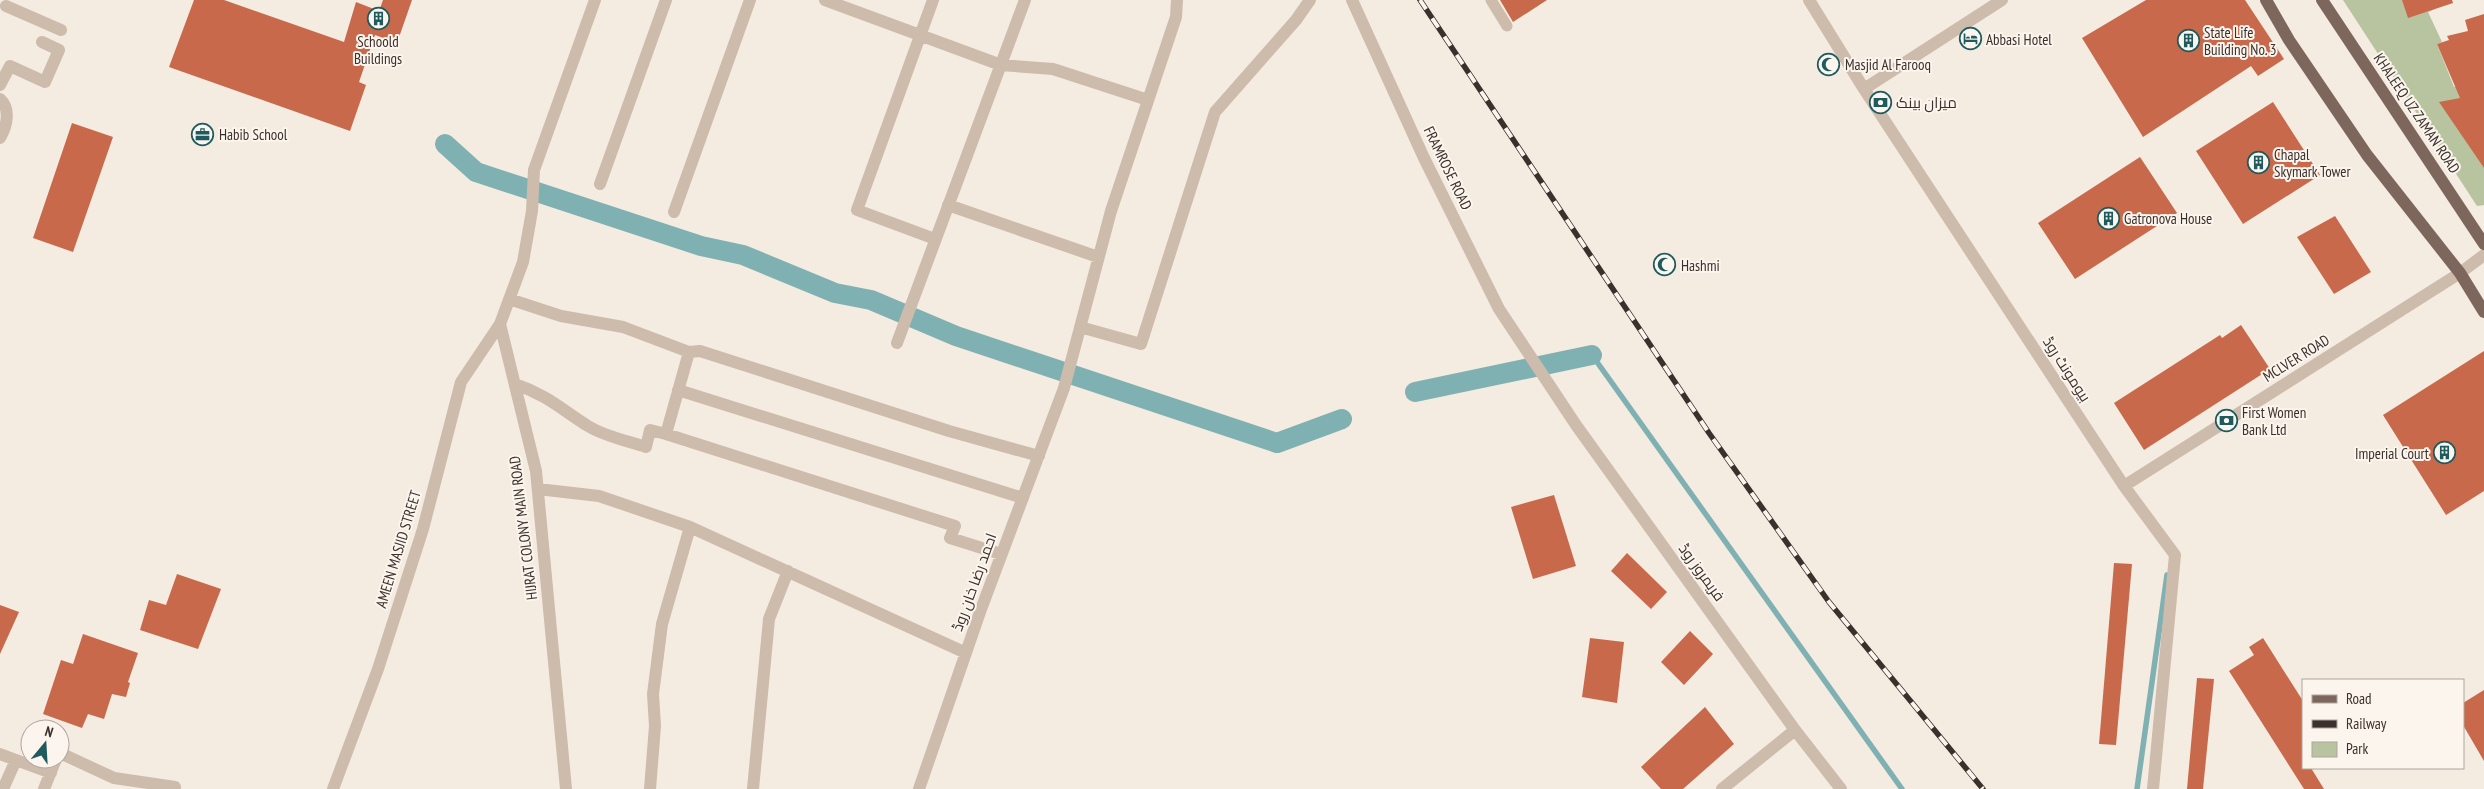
<svg xmlns="http://www.w3.org/2000/svg" width="2484" height="789" viewBox="0 0 2484 789" font-family="'PT Sans Narrow',Cairo,sans-serif">
  <rect width="100%" height="100%" fill="#f4ebe1"/>
  <path fill="#b8c4a0" d="M 2343,0 L 2434,0 L 2435,9 L 2428,12 L 2442,42 L 2437,44 L 2454,87 L 2484,78 L 2484,205 L 2477,206 Z"/>
  <g fill="none" stroke-linecap="round" stroke-linejoin="round">
    <path stroke="#7fb0b2" stroke-width="5.5" d="M 1592,355 L 1902,789
      M 2137,789 L 2167,575"/>
    <path stroke="#7fb0b2" stroke-width="20" d="M 445,144 L 476,172 L 701,246 L 743,255 L 835,293 L 871,300 L 956,336 L 1277,443 L 1342,419
      M 1415,392 L 1592,355"/>
  </g>
  <path fill="#c8694b" d="M 194,0 L 224,0 L 344,42 L 356,2 L 379,11 L 383,0 L 412,0 L 397,43 L 375,35 L 359,82 L 366,85 L 350,131 L 169,67 Z
    M 1500,0 L 1547,0 L 1513,22 Z
    M 2146,0 L 2245,0 L 2284,59 L 2258,76 L 2251,66 L 2143,137 L 2082,38 Z
    M 2402,0 L 2452,0 L 2453,3 L 2408,18 Z
    M 2484,14 L 2484,168 L 2439,102 L 2460,98 L 2437,44 L 2449,40 L 2447,36 L 2468,31 L 2465,20 Z
    M 2273,102 L 2320,175 L 2243,224 L 2196,151 Z
    M 72,123 L 113,137 L 73,252 L 33,238 Z
    M 2140,157 L 2177,213 L 2075,279 L 2038,223 Z
    M 2335,216 L 2371,272 L 2334,294 L 2297,237 Z
    M 2241,325 L 2270,369 L 2144,450 L 2114,403 L 2220,335 L 2222,338 Z
    M 2484,351 L 2484,491 L 2446,515 L 2383,415 Z
    M 1554,495 L 1576,566 L 1533,579 L 1511,507 Z
    M 1627,553 L 1667,592 L 1651,609 L 1611,571 Z
    M 2114,563 L 2132,564 L 2116,745 L 2099,744 Z
    M 177,574 L 221,589 L 198,649 L 140,630 L 149,600 L 166,605 Z
    M 0,605 L 19,612 L 0,654 Z
    M 1690,631 L 1713,654 L 1684,685 L 1661,662 Z
    M 83,634 L 138,653 L 128,682 L 130,683 L 126,697 L 112,694 L 104,719 L 88,714 L 82,728 L 43,714 L 61,660 L 73,664 Z
    M 1590,638 L 1624,642 L 1617,703 L 1582,697 Z
    M 2263,638 L 2303,701 L 2303,768 L 2311,768 L 2324,789 L 2304,789 L 2229,671 L 2254,655 L 2249,647 Z
    M 2197,678 L 2214,679 L 2203,789 L 2187,789 Z
    M 2484,690 L 2484,761 L 2463,725 L 2463,703 Z
    M 1705,707 L 1734,744 L 1683,789 L 1661,789 L 1641,767 Z"/>
  <g fill="none" stroke-linecap="round" stroke-linejoin="round">
    <path stroke="#cdbbac" stroke-width="11" d="M 1491,0 L 1507,26"/>
    <path stroke="#cdbbac" stroke-width="12" d="M 825,0 L 1001,65 L 1053,69 L 1148,100
      M 933,0 L 857,210 L 935,239
      M 1352,0 L 1424,158 L 1499,309 L 1576,425 L 1795,730 L 1841,789
      M 1809,0 L 1864,89 L 2124,486 L 2175,555 L 2153,789
      M 6,6 L 61,30
      M 0,85 L 10,66 L 45,82 L 59,50 L 42,42
      M 1864,89 L 2002,0
      M 0,99 C 11,109 7,126 0,138
      M 600,184 L 666,0
      M 948,205 L 1098,257
      M 674,212 L 750,0
      M 509,299 L 561,316 L 623,327 L 689,352 L 700,351 L 949,431 L 1039,456
      M 1080,327 L 1141,344 L 1215,112 L 1296,20 L 1310,0
      M 897,343 L 1025,0
      M 515,384 C 547,395 561,409 588,426 C 604,436 627,441 646,447 L 650,430 L 666,434 L 955,526 L 950,538 L 1001,554
      M 678,390 L 1023,498
      M 666,434 L 689,352
      M 2124,486 L 2460,273
      M 538,489 L 599,496 L 690,527 L 966,653
      M 60,753 L 114,778 L 175,787
      M 0,754 L 51,773
      M 3,789 L 16,760
      M 44,789 L 56,759
      M 333,789 L 378,669 L 423,529 L 461,382 L 500,324
      M 566,789 L 536,471 L 500,324 L 523,262 L 532,211 L 534,170 L 595,0
      M 650,789 L 655,726 L 653,694 L 662,624 L 690,527
      M 753,789 L 769,619 L 788,571
      M 919,789 L 980,612 L 1064,388 L 1111,211 L 1176,17 L 1177,0
      M 1722,789 L 1795,730"/>
    <path stroke="#cdbbac" stroke-width="12" d="M 2460,273 L 2484,255"/>
    <path stroke="#7d675c" stroke-width="12" d="M 2266,0 L 2289,40 L 2367,155 L 2460,273 L 2484,312
      M 2322,0 L 2484,244"/>
    <defs>
      <path id="rail" d="M 1420,0 L 1709,433 L 1829,602 L 1983,789"/>
    </defs>
    <use href="#rail" stroke="#3b302b" stroke-width="5.5"/>
    <use href="#rail" stroke="#fbf5ee" stroke-width="4" stroke-dasharray="11" stroke-linecap="butt"/>
  </g>
  <defs>
    <symbol id="building-ring" viewBox="-11 -11 22 22"><circle r="9.5" fill="#fbf5ee" stroke="#1f5a5e" stroke-width="1.5"/><path d="M-4-6H4V6H1V3H-1V6H-4ZM-2.5-4.3h1.7v1.8h-1.7ZM.8-4.3h1.7v1.8H.8ZM-2.5-1h1.7V.8h-1.7ZM.8-1h1.7V.8H.8Z" fill="#1f5a5e"/></symbol>
    <symbol id="hotel-ring" viewBox="-11 -11 22 22"><circle r="9.5" fill="#fbf5ee" stroke="#1f5a5e" stroke-width="1.5"/><path d="M-6-4.5h1.5V1H6V5H4.5V3h-9V5H-6ZM-4 0a1.8 1.8 0 1 1 3.6 0ZM.5 0V-2.5h3Q6-2.5 6 0Z" fill="#1f5a5e"/></symbol>
    <symbol id="mosque-ring" viewBox="-11 -11 22 22"><circle r="9.5" fill="#fbf5ee" stroke="#1f5a5e" stroke-width="1.5"/><path d="M3.5-4.9A6 6 0 1 0 3.5 4.9A5 5 0 1 1 3.5-4.9Z" fill="#1f5a5e"/></symbol>
    <symbol id="bank-ring" viewBox="-11 -11 22 22"><circle r="9.5" fill="#fbf5ee" stroke="#1f5a5e" stroke-width="1.5"/><path d="M-6-4H6V4H-6ZM0-2.3a2.3 2.3 0 1 0 0 4.6a2.3 2.3 0 1 0 0-4.6Z" fill="#1f5a5e"/></symbol>
    <symbol id="office-ring" viewBox="-11 -11 22 22"><circle r="9.5" fill="#fbf5ee" stroke="#1f5a5e" stroke-width="1.5"/><path d="M-6-3h4V-5.5h4V-3h4V5H-6ZM-1-4.5V-3h2v-1.5ZM-6 0V1H6V0Z" fill="#1f5a5e"/></symbol>
  </defs>
  <g fill-rule="evenodd">
    <use href="#building-ring" x="366" y="6" width="25" height="25"/>
    <use href="#hotel-ring" x="1958" y="26" width="25" height="25"/>
    <use href="#building-ring" x="2176" y="28" width="25" height="25"/>
    <use href="#mosque-ring" x="1816" y="52" width="25" height="25"/>
    <use href="#bank-ring" x="1868" y="90" width="25" height="25"/>
    <use href="#office-ring" x="190" y="122" width="25" height="25"/>
    <use href="#building-ring" x="2246" y="150" width="25" height="25"/>
    <use href="#building-ring" x="2096" y="206" width="25" height="25"/>
    <use href="#mosque-ring" x="1652" y="252" width="25" height="25"/>
    <use href="#bank-ring" x="2214" y="408" width="25" height="25"/>
    <use href="#building-ring" x="2432" y="440" width="25" height="25"/>
  </g>
  <g text-anchor="middle" dominant-baseline="central" stroke-width="4" stroke-linejoin="round" paint-order="stroke">
    <g font-size="15" fill="#3b302b" stroke="#fbf5ee" text-anchor="start">
      <text x="2204" y="32">State Life<tspan x="2204" dy="17">Building No. 3</tspan></text>
      <text x="1986" y="39">Abbasi Hotel</text>
      <text x="378" y="41" text-anchor="middle">Schoold<tspan x="378" dy="17">Buildings</tspan></text>
      <text x="1845" y="64">Masjid Al Farooq</text>
      <text x="1896" y="102">میزان بینک</text>
      <text x="219" y="134">Habib School</text>
      <text x="2274" y="154">Chapal<tspan x="2274" dy="17">Skymark Tower</tspan></text>
      <text x="2124" y="218">Gatronova House</text>
      <text x="1681" y="265">Hashmi</text>
      <text x="2242" y="412">First Women<tspan x="2242" dy="17">Bank Ltd</tspan></text>
      <text x="2429" y="453" text-anchor="end">Imperial Court</text>
    </g>
    <g font-size="15" fill="#3b302b" stroke="#fbf5ee">
      <text transform="translate(2417 113) rotate(56)">KHALEEQ UZ ZAMAN ROAD</text>
      <text transform="translate(1448 168) rotate(64)">FRAMROSE ROAD</text>
      <text transform="translate(2296 358) rotate(-32)">MCLVER ROAD</text>
      <text transform="translate(2067 369) rotate(57)">بیومونٹ روڈ</text>
      <text transform="translate(523 528) rotate(-97)">HIJRAT COLONY MAIN ROAD</text>
      <text transform="translate(398 549) rotate(-73)">AMEEN MASJID STREET</text>
      <text transform="translate(1702 572) rotate(54)">فریمروز روڈ</text>
      <text transform="translate(974 582) rotate(-70)">احمد رضا خان روڈ</text>
    </g>
  </g>
  <rect x="2302" y="679" width="162" height="90" fill="#fbf5ee" stroke="#aea6a0"/>
  <rect x="2312" y="695" width="25" height="8" fill="#7d675c" stroke="#aea6a0"/>
  <text x="2346" y="704" font-size="15" fill="#3b302b">Road</text>
  <rect x="2312" y="720" width="25" height="8" fill="#3b302b" stroke="#aea6a0"/>
  <text x="2346" y="729" font-size="15" fill="#3b302b">Railway</text>
  <rect x="2312" y="742" width="25" height="15" fill="#b8c4a0" stroke="#aea6a0"/>
  <text x="2346" y="754" font-size="15" fill="#3b302b">Park</text>
  <g transform="translate(45 744) rotate(18)"><circle r="24" fill="#fbf5ee" stroke="#aea6a0"/>
  <path d="M0-4L9 19L0 12L-9 19Z" fill="#1f5a5e"/>
  <text y="-8" font-size="14" font-weight="bold" text-anchor="middle" fill="#3b302b">N</text>
  </g>
</svg>
